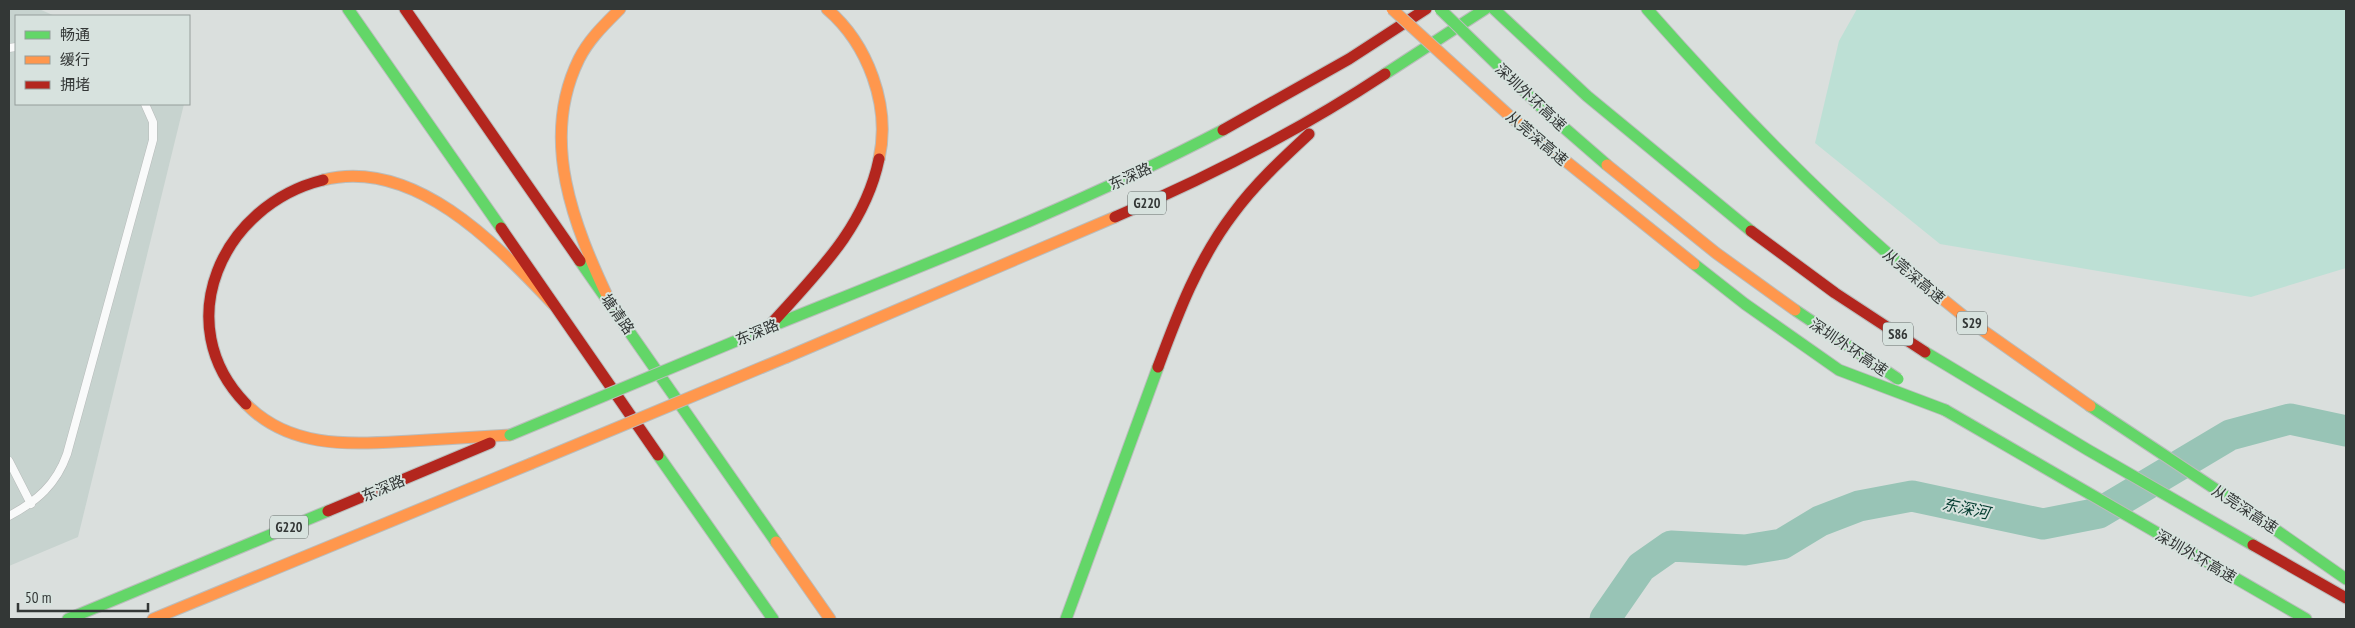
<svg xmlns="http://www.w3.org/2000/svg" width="2355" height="628" viewBox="0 0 2355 628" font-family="'PT Sans Narrow','Noto Sans SC',sans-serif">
  <rect width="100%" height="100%" fill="#dadfdd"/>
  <path fill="#c7d3cf" d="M 9,9 L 39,9 L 55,16 L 16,16 L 16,104 L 184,104 L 78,537 L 9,566 Z"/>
  <path fill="#bde0d5" d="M 1857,9 L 2346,9 L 2346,268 L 2251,297 L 1940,244 L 1815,143 L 1839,41 Z"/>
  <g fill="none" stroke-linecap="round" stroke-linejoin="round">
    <path stroke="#98c4b6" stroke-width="31" d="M 1605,619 L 1641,567 L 1671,546 L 1745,550 L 1782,544 L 1820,521 L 1859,506 L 1912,496 L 2043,524 L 2099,513 L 2230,435 L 2290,419 L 2346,431"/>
    <defs>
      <path id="lane" d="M 9,48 L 16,47
        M 9,461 L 31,504
        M 9,516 C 37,501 56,485 67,454 L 153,140 L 153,122 L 145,104"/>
      <path id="fast" d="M 348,9 L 501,228
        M 1494,9 L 1587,96 L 1751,231
        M 1647,9 C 1729,102 1814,191 1908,271
        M 1385,74 L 1485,9
        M 580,261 L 776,542
        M 767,328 C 921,266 1076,207 1223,130
        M 1925,352 L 2088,450 L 2253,545
        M 2090,406 L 2253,514 L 2346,579
        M 1945,410 L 2306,619
        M 658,455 L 773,619
        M 68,619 L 328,511
        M 1066,619 L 1158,367"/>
      <path id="slow" d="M 827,9 C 868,44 891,106 879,159
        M 323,180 C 414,157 496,244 553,304
        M 1908,271 L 1971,322 L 2090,406
        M 610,302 C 574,226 539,140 579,59 C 589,39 605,24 620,9
        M 787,357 L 1115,217
        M 246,404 C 291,450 352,444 411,441 C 444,439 477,437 510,435
        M 776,542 L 830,619
        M 153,619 L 530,464"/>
      <path id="jam" d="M 405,9 L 580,261
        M 1223,130 L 1349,59 L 1426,9
        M 1115,217 C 1209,177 1300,130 1385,74
        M 501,228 L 658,455
        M 1751,231 L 1835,293 L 1925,352
        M 772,323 C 817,273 865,227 879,159
        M 1158,367 C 1178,313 1198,260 1233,214 C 1255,184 1282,159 1309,134
        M 246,404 C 168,324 222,205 323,180
        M 328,511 L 490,443
        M 2253,545 L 2346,598"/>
    </defs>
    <use href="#lane" stroke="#b7bbba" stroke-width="9"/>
    <use href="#fast" stroke="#babdbc" stroke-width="13"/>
    <use href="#slow" stroke="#babdbc" stroke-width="13"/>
    <use href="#jam" stroke="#babdbc" stroke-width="13"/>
    <use href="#lane" stroke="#f9fafa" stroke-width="8"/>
    <use href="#fast" stroke="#63d668" stroke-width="11"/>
    <use href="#slow" stroke="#ff974d" stroke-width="11"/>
    <use href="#jam" stroke="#b3261e" stroke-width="11"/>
    <defs>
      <path id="fast-bridge" d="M 1440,9 L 1546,112 L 1607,165
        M 1694,264 L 1745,304 L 1839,370 L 1945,410
        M 1795,310 L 1898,379
        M 510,435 L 767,328"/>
      <path id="slow-bridge" d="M 1392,9 L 1512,118 L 1694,264
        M 1607,165 L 1716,253 L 1795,310
        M 530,464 L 787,357"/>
    </defs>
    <use href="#fast-bridge" stroke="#babdbc" stroke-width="13" stroke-linecap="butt"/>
    <use href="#slow-bridge" stroke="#babdbc" stroke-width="13" stroke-linecap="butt"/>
    <use href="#fast-bridge" stroke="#63d668" stroke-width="11"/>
    <use href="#slow-bridge" stroke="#ff974d" stroke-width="11"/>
  </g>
  <g text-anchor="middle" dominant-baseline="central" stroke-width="4" stroke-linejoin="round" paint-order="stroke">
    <g fill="#d7e2de" stroke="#646a68" stroke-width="1">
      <rect x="1128" y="191.5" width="38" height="23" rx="4"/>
      <rect x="1957" y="311.5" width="30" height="23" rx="4"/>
      <rect x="1883" y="322.5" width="30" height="23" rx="4"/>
      <rect x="270" y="515.5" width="38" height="23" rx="4"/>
    </g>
    <g font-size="14" font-weight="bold" fill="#333736">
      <text x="1147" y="203">G220</text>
      <text x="1972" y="323">S29</text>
      <text x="1898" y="334">S86</text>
      <text x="289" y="527">G220</text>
    </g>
    <g font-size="15" fill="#333736" stroke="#d7e2de">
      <text transform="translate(1531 97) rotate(43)">深圳外环高速</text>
      <text transform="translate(1537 138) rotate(40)">从莞深高速</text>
      <text transform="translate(1130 176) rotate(-24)">东深路</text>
      <text transform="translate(1914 276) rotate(40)">从莞深高速</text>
      <text transform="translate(618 314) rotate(55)">塘清路</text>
      <text transform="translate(757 332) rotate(-22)">东深路</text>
      <text transform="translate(1849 347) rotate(34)">深圳外环高速</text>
      <text transform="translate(383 488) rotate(-23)">东深路</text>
      <text transform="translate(2245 509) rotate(33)">从莞深高速</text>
      <text transform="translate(2196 556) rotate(30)">深圳外环高速</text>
    </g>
    <g font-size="16" font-style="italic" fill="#023b2f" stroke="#d7e2de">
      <text transform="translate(1966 508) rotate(12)">东深河</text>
    </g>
  </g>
  <rect width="2355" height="628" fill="none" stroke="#333736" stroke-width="20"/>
  <rect x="15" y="15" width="175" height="90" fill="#d7e2de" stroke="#959e9b"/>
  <rect x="25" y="31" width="25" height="8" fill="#63d668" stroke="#959e9b"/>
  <text x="60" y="40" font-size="15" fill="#333736">畅通</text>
  <rect x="25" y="56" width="25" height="8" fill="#ff974d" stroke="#959e9b"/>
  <text x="60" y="65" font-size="15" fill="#333736">缓行</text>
  <rect x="25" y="81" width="25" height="8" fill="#b3261e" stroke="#959e9b"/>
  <text x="60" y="90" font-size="15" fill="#333736">拥堵</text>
  <path d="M18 603v8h130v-8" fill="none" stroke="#333736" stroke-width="2.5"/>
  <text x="25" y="603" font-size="15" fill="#333736" stroke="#d7e2de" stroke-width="4" paint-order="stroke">50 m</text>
</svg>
